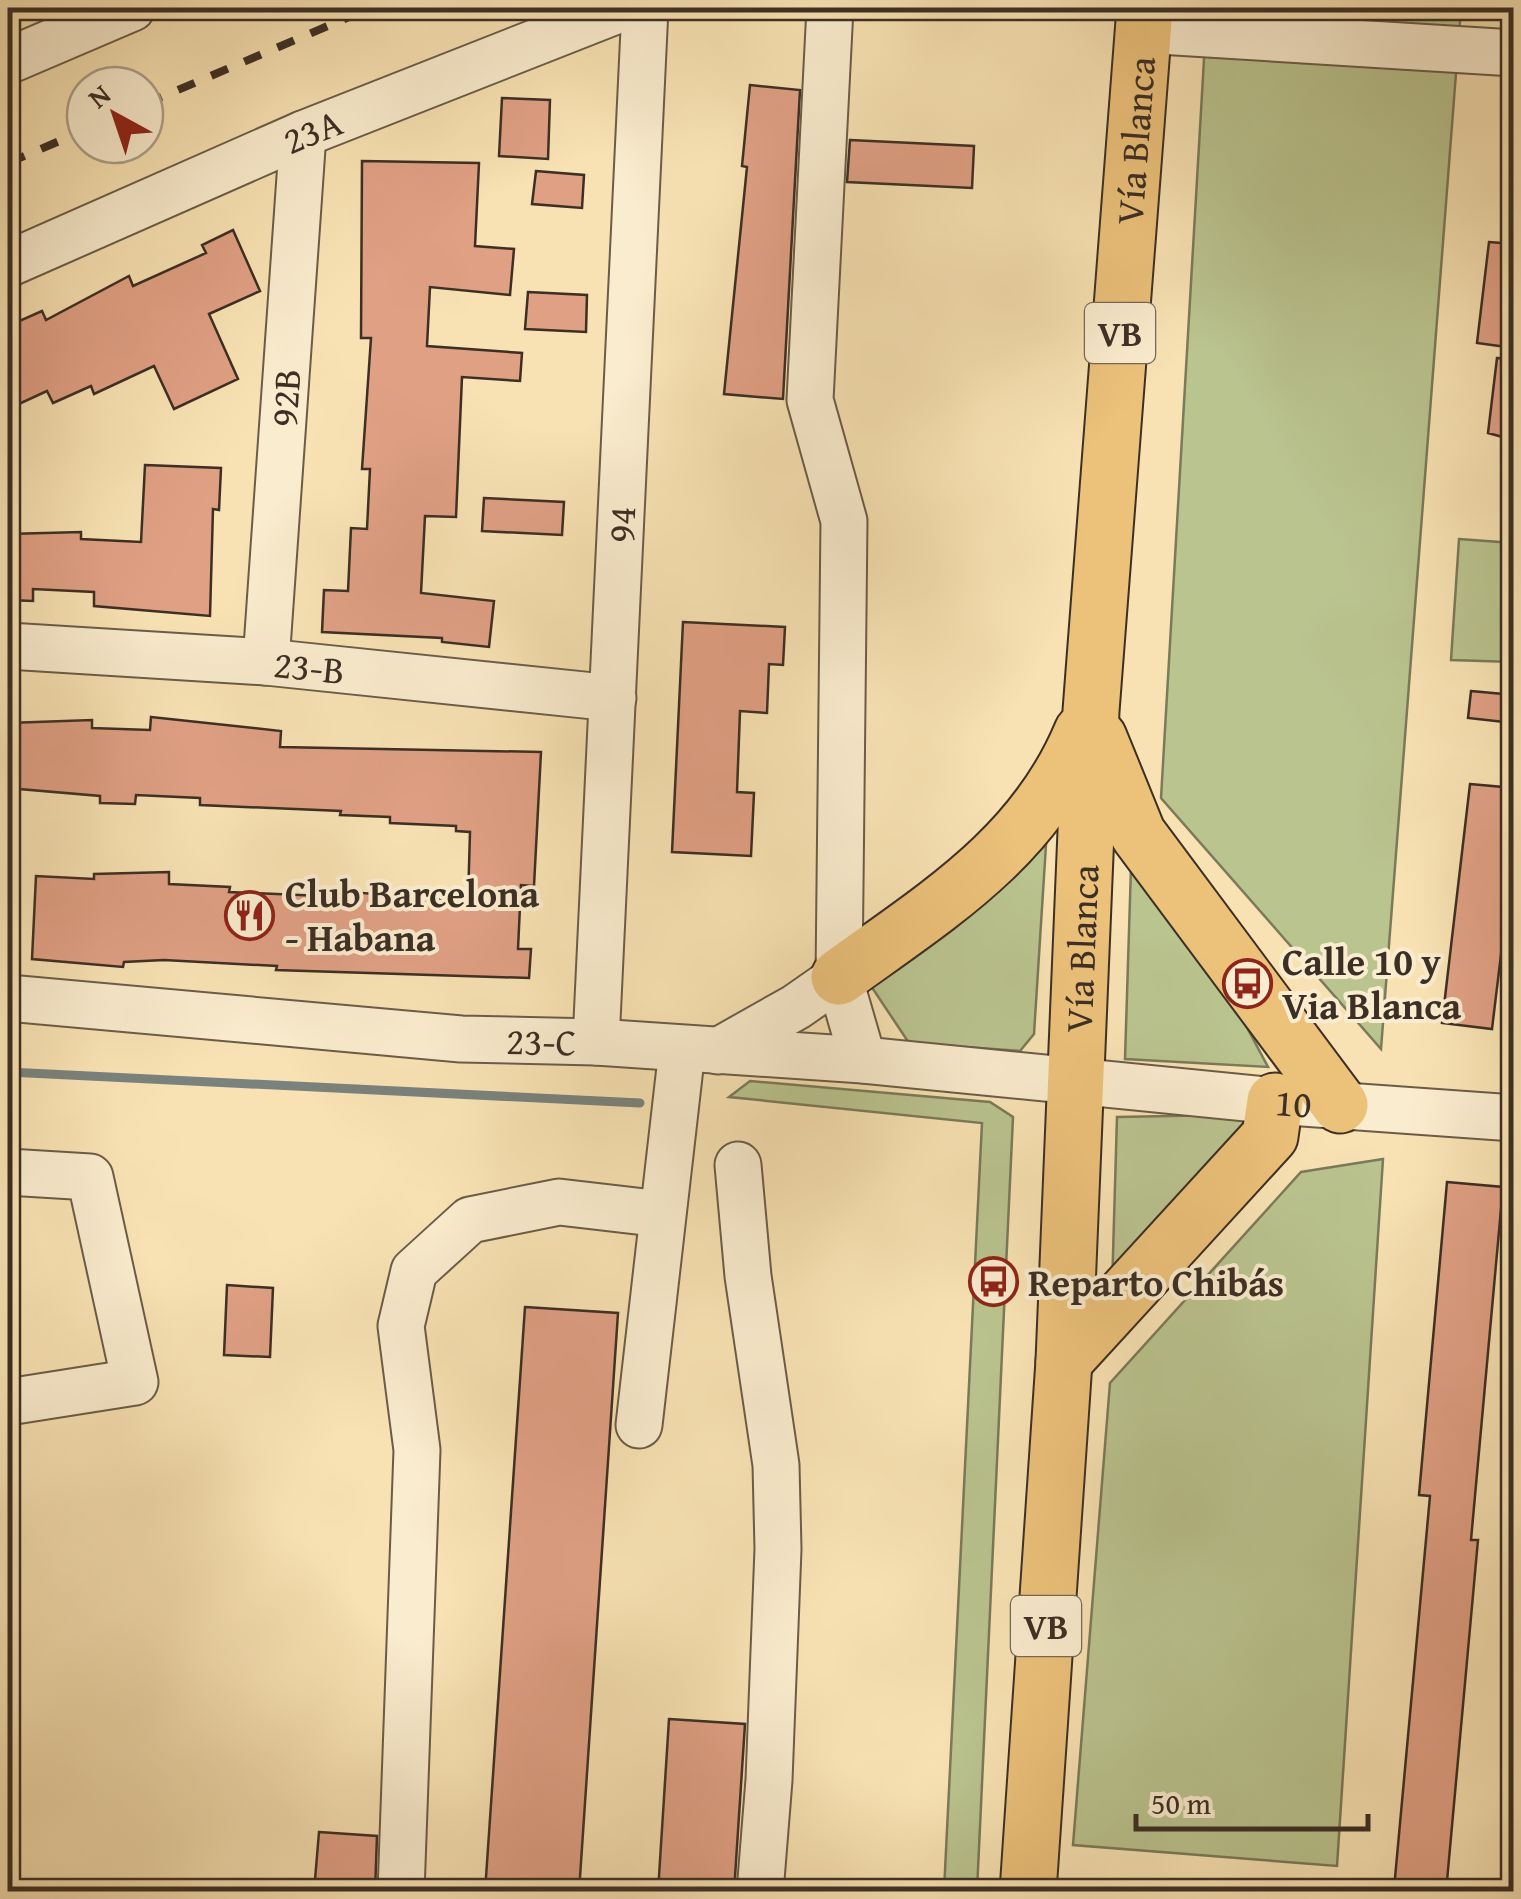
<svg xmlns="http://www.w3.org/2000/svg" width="1521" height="1899" viewBox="0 0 1521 1899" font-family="'Gentium Book Plus',serif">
  <rect width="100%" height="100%" fill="#f8e2b3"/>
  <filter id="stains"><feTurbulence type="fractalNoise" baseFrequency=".002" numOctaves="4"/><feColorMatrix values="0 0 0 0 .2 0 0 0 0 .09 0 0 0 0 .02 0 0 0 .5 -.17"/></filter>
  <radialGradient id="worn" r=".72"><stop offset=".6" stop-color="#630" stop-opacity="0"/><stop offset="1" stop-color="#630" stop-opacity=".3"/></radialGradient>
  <path fill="#bac48f" stroke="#7b7a5a" stroke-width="2.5" d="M 1207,8 L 1461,8 L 1381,1049 L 1161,798 Z
    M 1459,539 L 1513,543 L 1513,662 L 1451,660 Z
    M 1046,845 L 1034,1034 L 1020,1051 L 909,1043 L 869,983 Z
    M 1131,867 L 1244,1022 L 1268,1067 L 1125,1059 Z
    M 750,1081 L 990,1102 L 1013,1117 L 977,1891 L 944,1891 L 982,1123 L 729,1097 Z
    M 1225,1115 L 1247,1121 L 1112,1289 L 1117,1117 Z
    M 1383,1159 L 1337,1866 L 1073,1845 L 1110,1383 L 1301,1172 Z"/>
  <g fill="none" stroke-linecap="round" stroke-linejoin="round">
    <path stroke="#7a827d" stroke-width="9" d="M 8,1072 L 640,1103"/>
  </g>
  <path fill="#e0a084" stroke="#3c2f25" stroke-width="2.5" d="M 750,85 L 800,90 L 783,399 L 724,394 L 747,167 L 742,166 Z
    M 502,98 L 550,100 L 548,159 L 499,156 Z
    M 850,140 L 974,146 L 972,188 L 847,182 Z
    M 362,161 L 479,163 L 475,246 L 514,249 L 510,295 L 430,287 L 427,346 L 522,353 L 520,381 L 462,377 L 456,517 L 425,516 L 421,593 L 494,601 L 489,647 L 442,642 L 442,638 L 322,632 L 324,590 L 348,591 L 351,528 L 367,529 L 370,469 L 362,469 L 371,338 L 361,338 Z
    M 536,171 L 584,175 L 582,208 L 532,204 Z
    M 233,230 L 260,291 L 209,314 L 238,379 L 174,409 L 154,366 L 94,394 L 91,386 L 53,403 L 47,391 L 8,409 L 8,326 L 42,311 L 46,320 L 129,276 L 133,286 L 206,253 L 202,245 Z
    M 1489,242 L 1514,244 L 1514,348 L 1477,343 Z
    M 528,292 L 587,295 L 586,332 L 525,329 Z
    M 1497,358 L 1514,359 L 1514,440 L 1488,433 Z
    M 145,465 L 221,468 L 219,510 L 213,509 L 210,616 L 94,606 L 94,592 L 33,589 L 33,601 L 8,600 L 8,534 L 81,532 L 81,539 L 141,542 Z
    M 484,498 L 564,502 L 562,535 L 482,531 Z
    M 683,622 L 785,627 L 783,665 L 769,664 L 767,713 L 740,711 L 737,792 L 754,793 L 751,856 L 672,852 Z
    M 1471,691 L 1514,695 L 1514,723 L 1468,718 Z
    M 151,717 L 281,731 L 280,747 L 541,752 L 534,886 L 521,885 L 518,949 L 531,949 L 529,978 L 276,970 L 277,966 L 164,960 L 124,962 L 123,967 L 32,959 L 36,876 L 94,879 L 94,874 L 169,872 L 169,884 L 230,887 L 229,892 L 322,896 L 323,890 L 468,901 L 470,832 L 456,831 L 456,826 L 390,823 L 390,817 L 340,815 L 341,811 L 200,805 L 200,798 L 136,795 L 135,804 L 100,803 L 100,796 L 8,788 L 8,723 L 92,720 L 92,728 L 150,730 Z
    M 1470,784 L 1514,788 L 1514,847 L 1492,1029 L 1442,1023 Z
    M 1447,1182 L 1503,1187 L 1471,1540 L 1478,1540 L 1446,1892 L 1418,1892 L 1394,1889 L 1430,1496 L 1419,1495 Z
    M 227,1285 L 273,1288 L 270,1357 L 224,1355 Z
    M 525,1307 L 618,1313 L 579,1892 L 485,1892 Z
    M 669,1719 L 745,1724 L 734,1892 L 658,1892 Z
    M 319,1832 L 377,1836 L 375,1892 L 314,1892 Z"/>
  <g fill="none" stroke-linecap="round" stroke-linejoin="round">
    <defs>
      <g id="minor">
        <path d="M 830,8 L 810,400 L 844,521 L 839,977 L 863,1060"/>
        <path d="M 1143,30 L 1514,53"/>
        <path d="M 8,61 L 132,8"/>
        <path id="s1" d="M 8,264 L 303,134 L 623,8"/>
        <path id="s2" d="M 8,646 L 266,662 L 613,698"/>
        <path id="s3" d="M 266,662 L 303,134"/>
        <path id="s4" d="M 8,998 L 461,1039 L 596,1042 L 863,1060 L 1275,1101 L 1514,1118"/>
        <path id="s5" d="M 596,1042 L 645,8"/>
        <path d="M 718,1051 L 796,1007 L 839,977"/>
        <path d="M 738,1165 L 748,1276 L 776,1465 L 778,1549 L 769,1780 L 760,1892"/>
        <path d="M 8,1172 L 90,1177 L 135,1382 L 8,1402"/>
        <path d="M 639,1425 L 682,1050"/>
        <path d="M 401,1892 L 417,1450 L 401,1326 L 414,1271 L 470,1220 L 559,1202 L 662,1214"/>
      </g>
      <g id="major">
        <path d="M 1099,738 L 1138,834 L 1340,1105"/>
        <path d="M 839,977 C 937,906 1034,848 1082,732"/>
        <path d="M 1064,1361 L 1270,1136 L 1275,1101"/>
        <path id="s6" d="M 1028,1892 L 1064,1361 L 1091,711 L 1145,8"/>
      </g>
    </defs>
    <use href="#minor" stroke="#6b5c48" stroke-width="49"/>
    <use href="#major" stroke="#3c2f25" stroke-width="59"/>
    <use href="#minor" stroke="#faecce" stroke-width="45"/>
    <use href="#major" stroke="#ecc17a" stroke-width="55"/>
    <path stroke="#3c2f25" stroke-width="8" stroke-dasharray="18 18" stroke-linecap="butt" d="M 145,104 L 370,8
      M 8,163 L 85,130"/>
  </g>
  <defs>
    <symbol id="restaurant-ring" viewBox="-11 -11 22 22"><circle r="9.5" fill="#faecce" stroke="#8f2418" stroke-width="1.5"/><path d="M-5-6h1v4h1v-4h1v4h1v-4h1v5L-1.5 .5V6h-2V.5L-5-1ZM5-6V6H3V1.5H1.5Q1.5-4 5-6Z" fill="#8f2418"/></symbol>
    <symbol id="bus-ring" viewBox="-11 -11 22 22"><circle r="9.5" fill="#faecce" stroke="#8f2418" stroke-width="1.5"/><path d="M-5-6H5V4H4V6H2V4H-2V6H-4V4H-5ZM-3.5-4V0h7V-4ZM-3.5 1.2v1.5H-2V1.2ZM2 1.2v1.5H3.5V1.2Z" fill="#8f2418"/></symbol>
  </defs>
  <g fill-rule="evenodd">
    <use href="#restaurant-ring" x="222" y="888" width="55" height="55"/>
    <use href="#bus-ring" x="1220" y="956" width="55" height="55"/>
    <use href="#bus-ring" x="966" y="1254" width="55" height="55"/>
  </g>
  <g text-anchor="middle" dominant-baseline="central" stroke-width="8" stroke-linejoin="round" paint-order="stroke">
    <g fill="#faecce" stroke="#756858" stroke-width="2.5">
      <rect x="1085" y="303" width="70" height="60" rx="8"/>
      <rect x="1011" y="1596" width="70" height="60" rx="8"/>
    </g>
    <g font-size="35" font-weight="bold" fill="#3c2f25">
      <text x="1120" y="333">VB</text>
      <text x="1046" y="1626">VB</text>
    </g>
    <g font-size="38" fill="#3c2f25" stroke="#faecce">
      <text stroke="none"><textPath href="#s1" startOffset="332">23A</textPath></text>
      <text stroke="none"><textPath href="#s6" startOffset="1755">Vía Blanca</textPath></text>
      <text stroke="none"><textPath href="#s3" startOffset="265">92B</textPath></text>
      <text stroke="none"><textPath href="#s5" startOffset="518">94</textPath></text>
      <text stroke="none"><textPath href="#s2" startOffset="302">23-B</textPath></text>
      <text stroke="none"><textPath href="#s6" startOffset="945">Vía Blanca</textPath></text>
      <text stroke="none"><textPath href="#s4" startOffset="535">23-C</textPath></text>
      <text stroke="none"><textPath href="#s4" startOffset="1290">10</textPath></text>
    </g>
    <g font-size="38" font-weight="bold" fill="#3c2f25" stroke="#faecce" text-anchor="start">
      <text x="285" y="893">Club Barcelona<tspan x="285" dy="44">- Habana</tspan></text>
      <text x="1282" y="961">Calle 10 y<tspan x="1282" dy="44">Via Blanca</tspan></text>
      <text x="1028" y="1282">Reparto Chibás</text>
    </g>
  </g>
  <rect width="1521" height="1899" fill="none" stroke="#f8e2b3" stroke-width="40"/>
  <rect x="10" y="10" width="1501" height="1879" fill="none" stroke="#3c2f25" stroke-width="5"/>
  <rect x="20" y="20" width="1481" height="1859" fill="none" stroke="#3c2f25" stroke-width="2.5"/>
  <g transform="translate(115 115) rotate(320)"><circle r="48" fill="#faecce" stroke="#aea08a" stroke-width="2.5"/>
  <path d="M0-8L18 38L0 25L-18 38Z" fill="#8f2418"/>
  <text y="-15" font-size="28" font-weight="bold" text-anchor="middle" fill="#3c2f25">N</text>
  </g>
  <path d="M1136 1814v15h232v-15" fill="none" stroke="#3c2f25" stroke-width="5"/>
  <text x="1151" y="1814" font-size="30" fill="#3c2f25" stroke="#faecce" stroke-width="8" paint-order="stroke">50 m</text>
  <rect width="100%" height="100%" filter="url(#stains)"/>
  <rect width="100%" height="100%" fill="url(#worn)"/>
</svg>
